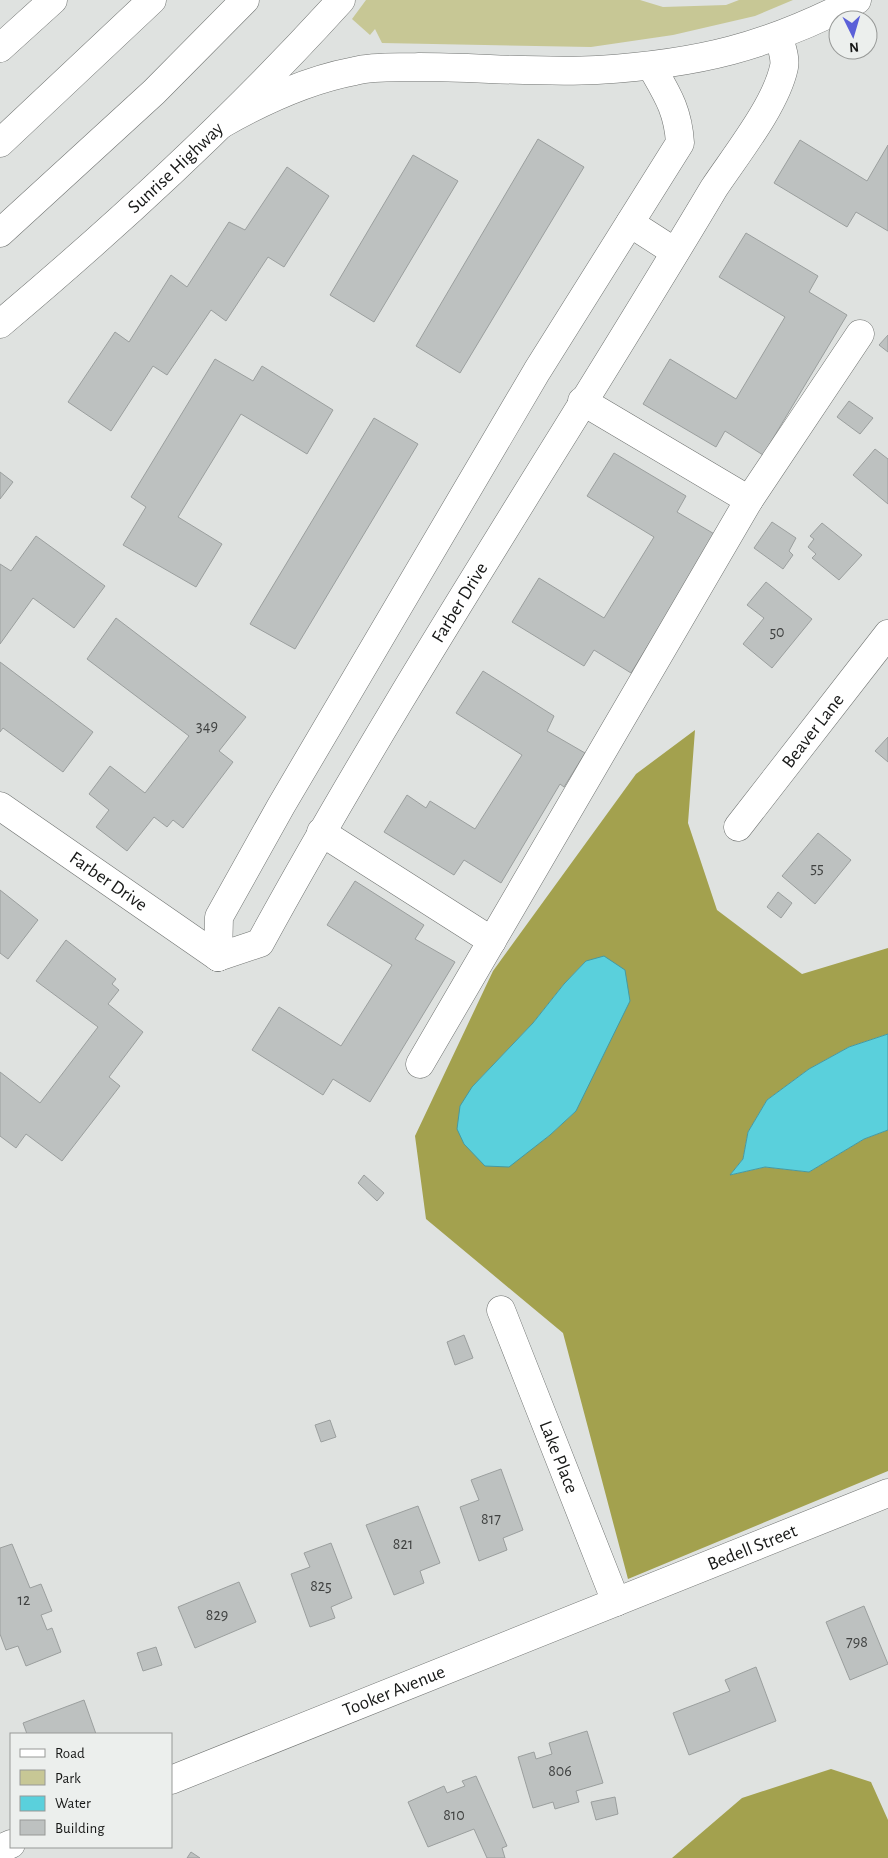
<svg xmlns="http://www.w3.org/2000/svg" width="888" height="1858" viewBox="0 0 888 1858" font-family="'Alegreya Sans',sans-serif">
  <rect width="100%" height="100%" fill="#dfe2e0"/>
  <path fill="#c7c795" d="M 366,0 L 640,0 L 663,7 L 726,5 L 739,0 L 793,0 L 755,16 L 673,35 L 591,47 L 382,43 L 375,29 L 370,35 L 352,19 Z"/>
  <path fill="#a3a14e" fill-rule="evenodd" d="M 695,730 L 688,823 L 717,910 L 802,974 L 888,948 L 888,1034 L 849,1047 L 809,1069 L 767,1100 L 748,1132 L 743,1159 L 730,1175 L 765,1167 L 809,1172 L 864,1139 L 888,1130 L 888,1471 L 628,1579 L 563,1333 L 426,1219 L 415,1136 L 493,971 L 636,774 ZM 586,961 L 576,1111 L 550,1135 L 509,1166 L 472,1087 L 533,1023 L 564,984 Z
    M 831,1769 L 871,1782 L 888,1820 L 888,1858 L 672,1858 L 742,1798 Z"/>
  <path fill="#5ad0dc" stroke="#4699a1" d="M 604,956 L 625,970 L 630,1001 L 576,1111 L 550,1135 L 509,1167 L 485,1166 L 464,1144 L 457,1129 L 460,1106 L 472,1087 L 533,1023 L 564,984 L 586,961 Z
    M 888,1034 L 888,1130 L 864,1139 L 809,1172 L 765,1167 L 730,1175 L 743,1159 L 748,1132 L 767,1100 L 809,1069 L 849,1047 Z"/>
  <path fill="#bdc1c0" stroke="#9b9f9e" d="M 538,139 L 584,167 L 460,373 L 416,346 Z
    M 800,140 L 867,181 L 888,145 L 888,231 L 856,212 L 847,227 L 774,183 Z
    M 413,155 L 458,181 L 374,322 L 330,295 Z
    M 287,167 L 329,196 L 284,267 L 268,257 L 226,321 L 211,310 L 167,375 L 153,366 L 111,431 L 68,402 L 115,332 L 129,342 L 171,275 L 187,287 L 229,222 L 245,230 Z
    M 746,233 L 818,276 L 809,292 L 847,315 L 763,455 L 725,431 L 716,447 L 643,404 L 670,359 L 736,399 L 785,317 L 719,277 Z
    M 888,335 L 888,352 L 879,345 Z
    M 215,359 L 253,381 L 262,366 L 333,410 L 307,454 L 241,414 L 178,517 L 222,544 L 196,587 L 123,545 L 146,507 L 131,497 Z
    M 849,401 L 873,418 L 860,434 L 837,417 Z
    M 374,418 L 418,444 L 295,649 L 250,624 Z
    M 875,449 L 888,459 L 888,504 L 853,475 Z
    M 614,453 L 686,496 L 677,512 L 716,535 L 631,673 L 594,650 L 584,666 L 512,622 L 539,578 L 604,618 L 654,537 L 587,496 Z
    M 0,472 L 13,482 L 0,499 Z
    M 772,522 L 796,538 L 789,551 L 793,555 L 783,569 L 754,548 Z
    M 822,523 L 862,555 L 839,580 L 812,558 L 816,554 L 808,547 L 814,539 L 810,536 Z
    M 36,536 L 105,586 L 74,628 L 33,598 L 0,644 L 0,564 L 11,571 Z
    M 766,582 L 812,619 L 772,668 L 743,644 L 764,618 L 747,605 Z
    M 116,618 L 246,717 L 219,751 L 233,762 L 183,828 L 173,820 L 167,827 L 154,817 L 127,851 L 96,827 L 109,810 L 89,794 L 110,766 L 145,793 L 189,736 L 87,659 Z
    M 0,662 L 93,732 L 63,772 L 3,728 L 0,732 Z
    M 483,671 L 554,716 L 547,731 L 585,753 L 564,787 L 560,784 L 501,883 L 464,860 L 454,875 L 384,832 L 407,795 L 426,808 L 430,801 L 475,829 L 522,755 L 456,713 Z
    M 888,737 L 888,762 L 875,751 Z
    M 818,833 L 851,860 L 815,904 L 782,876 Z
    M 355,881 L 424,925 L 415,939 L 455,962 L 370,1102 L 333,1079 L 323,1095 L 252,1050 L 279,1007 L 341,1046 L 392,965 L 327,925 Z
    M 0,890 L 38,920 L 8,959 L 0,953 Z
    M 778,892 L 792,903 L 781,918 L 767,907 Z
    M 66,940 L 116,979 L 112,984 L 119,990 L 108,1004 L 143,1032 L 109,1077 L 120,1086 L 62,1161 L 26,1134 L 16,1148 L 0,1136 L 0,1072 L 40,1103 L 98,1027 L 36,981 Z
    M 364,1175 L 384,1193 L 377,1201 L 358,1183 Z
    M 464,1335 L 473,1358 L 455,1365 L 447,1342 Z
    M 330,1420 L 336,1437 L 321,1442 L 315,1425 Z
    M 501,1469 L 523,1530 L 503,1538 L 507,1550 L 479,1561 L 460,1507 L 479,1500 L 471,1480 Z
    M 418,1506 L 440,1563 L 420,1571 L 424,1583 L 394,1595 L 366,1525 Z
    M 331,1543 L 352,1598 L 331,1607 L 335,1618 L 310,1627 L 291,1574 L 310,1567 L 304,1553 Z
    M 12,1544 L 30,1588 L 41,1584 L 52,1611 L 41,1615 L 47,1630 L 52,1628 L 61,1652 L 26,1666 L 18,1646 L 6,1650 L 0,1634 L 0,1548 Z
    M 239,1582 L 256,1622 L 195,1648 L 178,1607 Z
    M 864,1606 L 888,1664 L 850,1680 L 826,1622 Z
    M 156,1647 L 162,1665 L 143,1671 L 137,1653 Z
    M 756,1667 L 776,1721 L 689,1755 L 673,1713 L 730,1691 L 725,1680 Z
    M 84,1700 L 96,1734 L 27,1734 L 23,1723 Z
    M 587,1731 L 603,1783 L 576,1791 L 579,1802 L 555,1809 L 553,1802 L 533,1808 L 518,1757 L 534,1752 L 536,1759 L 552,1754 L 549,1743 Z
    M 476,1776 L 507,1846 L 502,1848 L 505,1858 L 487,1858 L 474,1829 L 428,1847 L 408,1802 L 444,1786 L 447,1793 L 465,1786 L 462,1781 Z
    M 615,1797 L 618,1814 L 596,1820 L 591,1802 Z
    M 191,1852 L 200,1858 L 187,1858 Z"/>
  <g fill="none" stroke-linecap="round" stroke-linejoin="round">
    <defs>
      <g id="minor">
        <path d="M 630,223 L 675,252"/>
        <path d="M 582,401 L 749,500"/>
        <path id="s1" d="M 0,806 L 218,957"/>
        <path id="s2" d="M 738,827 L 888,634"/>
        <path d="M 321,832 L 492,941"/>
        <path id="s3" d="M 218,957 L 260,943 C 401,685 564,440 714,188 C 736,155 776,105 784,67 C 786,58 781,46 779,37"/>
        <path d="M 218,957 L 219,917 L 281,806 L 537,371 L 680,143 C 678,110 667,94 651,66"/>
        <path d="M 420,1064 L 749,500 L 860,334"/>
        <path id="s4" d="M 501,1310 L 616,1602"/>
        <path id="s5" d="M 171,1780 L 888,1493"/>
        <path d="M 0,1849 L 11,1844"/>
      </g>
      <g id="major">
        <path d="M 0,48 L 53,0"/>
        <path d="M 222,124 C 264,100 307,80 355,71 C 375,66 398,68 419,67 C 478,67 537,73 597,70 C 698,64 767,47 857,0"/>
        <path id="s6" d="M 0,324 C 120,223 236,116 341,0"/>
      </g>
      <path id="highway" d="M 0,143 L 152,0
        M 0,233 L 154,92 L 245,0"/>
    </defs>
    <use href="#minor" stroke="#707371" stroke-width="29"/>
    <use href="#major" stroke="#707371" stroke-width="29"/>
    <use href="#highway" stroke="#707371" stroke-width="29"/>
    <use href="#minor" stroke="#fff" stroke-width="28"/>
    <use href="#major" stroke="#fff" stroke-width="28"/>
    <use href="#highway" stroke="#fff" stroke-width="28"/>
  </g>
  <g text-anchor="middle" dominant-baseline="central" stroke-width="4" stroke-linejoin="round" paint-order="stroke">
    <g font-size="16" fill="#404241">
      <text x="777" y="632">50</text>
      <text x="207" y="726">349</text>
      <text x="817" y="868">55</text>
      <text x="491" y="1519">817</text>
      <text x="403" y="1544">821</text>
      <text x="321" y="1586">825</text>
      <text x="24" y="1600">12</text>
      <text x="217" y="1615">829</text>
      <text x="857" y="1642">798</text>
      <text x="560" y="1771">806</text>
      <text x="454" y="1815">810</text>
    </g>
    <g font-size="19" fill="#171817" stroke="#ecefed">
      <text stroke="none"><textPath href="#s6" startOffset="235">Sunrise Highway</textPath></text>
      <text stroke="none"><textPath href="#s3" startOffset="439">Farber Drive</textPath></text>
      <text stroke="none"><textPath href="#s2" startOffset="122">Beaver Lane</textPath></text>
      <text stroke="none"><textPath href="#s1" startOffset="132">Farber Drive</textPath></text>
      <text stroke="none"><textPath href="#s4" startOffset="158">Lake Place</textPath></text>
      <text stroke="none"><textPath href="#s5" startOffset="626">Bedell Street</textPath></text>
      <text stroke="none"><textPath href="#s5" startOffset="240">Tooker Avenue</textPath></text>
    </g>
  </g>
  <rect x="10" y="1733" width="162" height="115" fill="#ecefed" stroke="#979997"/>
  <rect x="20" y="1749" width="25" height="8" fill="#ffffff" stroke="#979997"/>
  <text x="55" y="1758" font-size="15" fill="#171817">Road</text>
  <rect x="20" y="1770" width="25" height="15" fill="#c7c795" stroke="#979997"/>
  <text x="55" y="1783" font-size="15" fill="#171817">Park</text>
  <rect x="20" y="1796" width="25" height="15" fill="#5ad0dc" stroke="#979997"/>
  <text x="55" y="1808" font-size="15" fill="#171817">Water</text>
  <rect x="20" y="1820" width="25" height="15" fill="#bdc1c0" stroke="#979997"/>
  <text x="55" y="1833" font-size="15" fill="#171817">Building</text>
  <g transform="translate(853 35) rotate(175)"><circle r="24" fill="#ecefed" stroke="#979997"/>
  <path d="M0-4L9 19L0 12L-9 19Z" fill="#5b60d8"/>
  <text y="-8" font-size="14" font-weight="bold" text-anchor="middle" fill="#171817">N</text>
  </g>
</svg>
